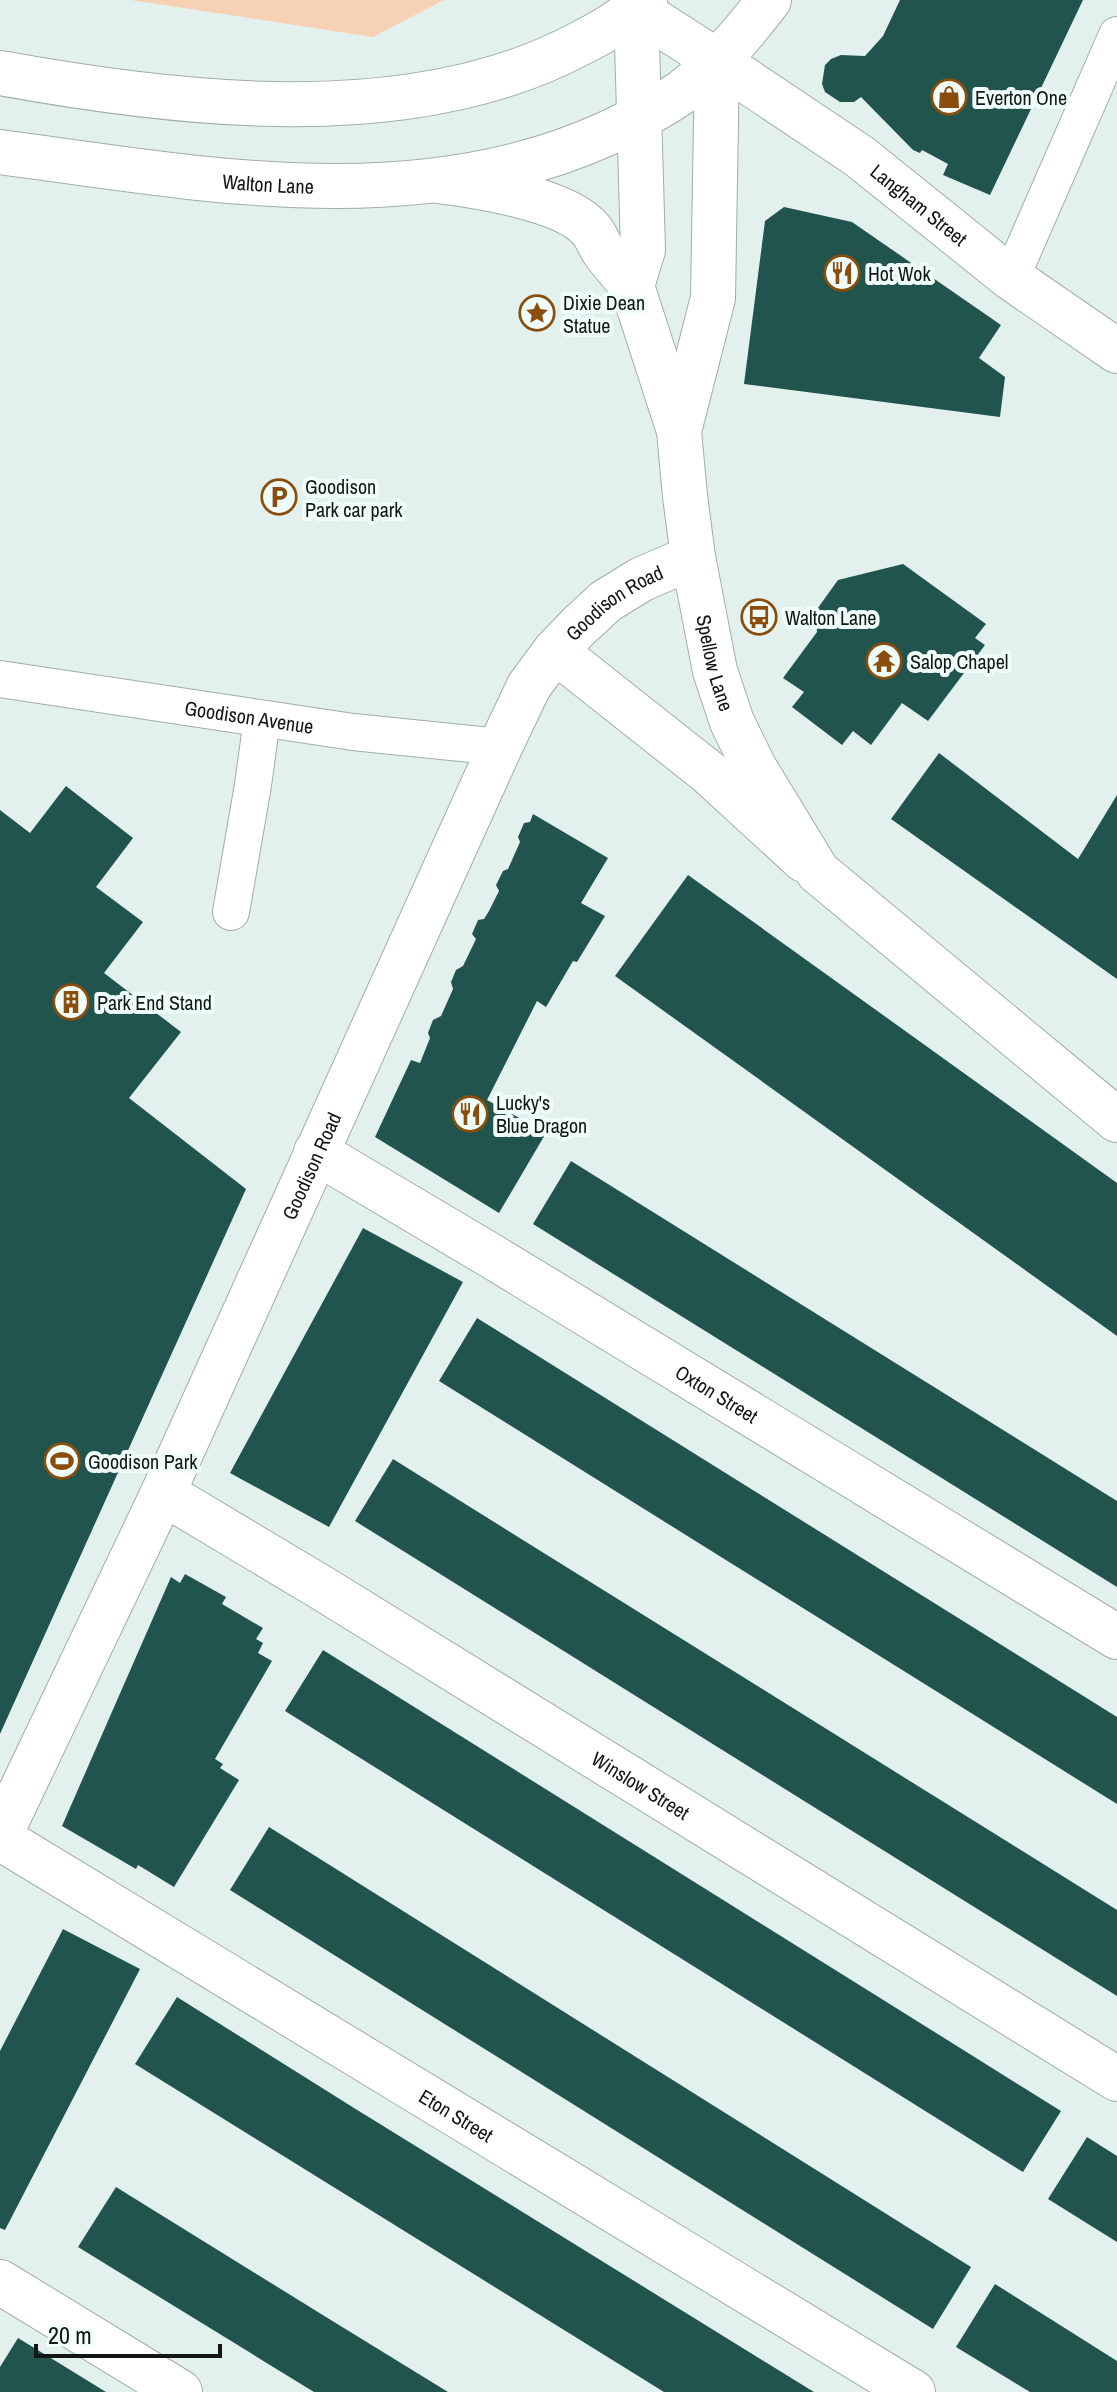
<svg xmlns="http://www.w3.org/2000/svg" width="1117" height="2392" viewBox="0 0 1117 2392" font-family="'Archivo Narrow',sans-serif">
  <rect width="100%" height="100%" fill="#e3f1ee"/>
  <path fill="#f7d1b4" d="M 131,0 L 444,0 L 373,37 Z"/>
  <path fill="#21544d" d="M 900,0 L 1083,0 L 990,195 L 943,175 L 948,164 L 922,150 L 920,153 L 913,150 L 861,97 L 854,102 L 840,102 L 825,92 L 822,84 L 825,65 L 831,59 L 841,55 L 865,56 L 883,36 Z
    M 784,207 L 852,222 L 1001,325 L 979,358 L 1005,377 L 1000,417 L 744,384 L 765,221 Z
    M 903,564 L 986,624 L 975,638 L 985,645 L 928,721 L 902,703 L 871,745 L 853,731 L 842,745 L 792,707 L 804,692 L 783,678 L 817,632 L 815,612 L 838,580 Z
    M 939,753 L 1078,859 L 1117,795 L 1117,979 L 891,819 Z
    M 66,786 L 133,838 L 96,887 L 143,922 L 104,973 L 181,1032 L 129,1098 L 246,1189 L 0,1734 L 0,810 L 30,833 Z
    M 533,814 L 608,858 L 581,903 L 605,916 L 577,962 L 573,961 L 546,1007 L 537,1001 L 487,1100 L 546,1133 L 499,1213 L 375,1137 L 411,1060 L 420,1063 L 430,1038 L 428,1033 L 433,1020 L 441,1016 L 453,989 L 451,982 L 456,970 L 463,966 L 476,939 L 472,934 L 478,920 L 484,919 L 489,911 L 499,891 L 496,885 L 503,871 L 508,869 L 520,842 L 518,837 L 524,823 L 530,822 Z
    M 688,875 L 1117,1183 L 1117,1336 L 615,976 Z
    M 571,1161 L 1117,1501 L 1117,1587 L 533,1224 Z
    M 363,1228 L 463,1282 L 329,1527 L 230,1473 Z
    M 477,1318 L 1117,1717 L 1117,1804 L 439,1381 Z
    M 393,1459 L 1117,1910 L 1117,1996 L 355,1521 Z
    M 185,1574 L 226,1597 L 222,1604 L 263,1628 L 256,1639 L 263,1643 L 258,1653 L 272,1661 L 215,1759 L 223,1764 L 220,1768 L 239,1780 L 174,1887 L 138,1865 L 136,1869 L 62,1826 L 171,1577 L 180,1583 Z
    M 323,1650 L 1061,2111 L 1023,2172 L 285,1711 Z
    M 269,1827 L 971,2267 L 933,2329 L 230,1890 Z
    M 63,1929 L 140,1969 L 5,2230 L 0,2228 L 0,2051 Z
    M 177,1997 L 354,2108 L 814,2392 L 664,2392 L 135,2064 Z
    M 1087,2137 L 1117,2156 L 1117,2242 L 1048,2199 Z
    M 116,2187 L 326,2317 L 448,2392 L 314,2392 L 78,2247 Z
    M 995,2284 L 1117,2361 L 1117,2392 L 1030,2392 L 956,2347 Z
    M 18,2338 L 54,2360 L 106,2392 L 0,2392 L 0,2367 Z"/>
  <g fill="none" stroke-linecap="round" stroke-linejoin="round">
    <defs>
      <g id="service">
        <path d="M 1011,278 L 1117,35"/>
        <path id="s1" d="M 0,679 L 353,732 L 500,747"/>
        <path d="M 231,912 L 253,785 L 262,719"/>
      </g>
      <g id="minor">
        <path id="s2" d="M 717,61 L 859,156 L 1011,278 L 1117,351"/>
        <path d="M 555,651 L 708,772 L 804,860"/>
        <path id="s3" d="M 316,1152 L 493,1257 L 1117,1637"/>
        <path id="s4" d="M 163,1493 L 322,1588 L 1117,2079"/>
        <path id="s5" d="M 0,1835 L 163,1493 L 500,747 L 529,686 L 555,651 L 579,626 L 606,601 L 642,579 L 693,557"/>
        <path id="s6" d="M 0,1838 L 913,2392"/>
        <path d="M 0,2282 L 180,2392"/>
      </g>
      <g id="tertiary">
        <path id="s7" d="M 636,9 L 643,250 L 632,286 L 679,431 L 685,496 L 693,557 L 715,671 L 732,722 L 754,767 L 818,872 L 1117,1120"/>
        <path d="M 636,9 L 717,61 L 713,298 L 679,431"/>
        <path d="M 438,181 C 477,186 566,199 591,230 C 597,237 599,245 604,252 C 613,264 623,275 632,286"/>
      </g>
      <g id="trunk">
        <path d="M 0,73 C 181,106 412,133 579,44 C 603,32 626,19 645,0"/>
        <path id="s8" d="M 0,152 C 201,179 416,221 608,133 C 634,121 659,108 682,92 C 716,66 744,33 769,0"/>
      </g>
    </defs>
    <use href="#service" stroke="#a0adab" stroke-width="38"/>
    <use href="#minor" stroke="#a0adab" stroke-width="46"/>
    <use href="#tertiary" stroke="#a0adab" stroke-width="46"/>
    <use href="#trunk" stroke="#a0adab" stroke-width="46"/>
    <use href="#service" stroke="#fff" stroke-width="36"/>
    <use href="#minor" stroke="#fff" stroke-width="44"/>
    <use href="#tertiary" stroke="#fff" stroke-width="44"/>
    <use href="#trunk" stroke="#fff" stroke-width="44"/>
  </g>
  <defs>
    <symbol id="shop-ring" viewBox="-11 -11 22 22"><circle r="9.5" fill="#f0fefb" stroke="#8a4d0c" stroke-width="1.5"/><path d="M-5-2.5h2.3a2.7 3.5 0 0 1 5.4 0H5L5.5 6h-11ZM-1.5-2.5h3a1.5 2.3 0 0 0-3 0Z" fill="#8a4d0c"/></symbol>
    <symbol id="restaurant-ring" viewBox="-11 -11 22 22"><circle r="9.5" fill="#f0fefb" stroke="#8a4d0c" stroke-width="1.5"/><path d="M-5-6h1v4h1v-4h1v4h1v-4h1v5L-1.5 .5V6h-2V.5L-5-1ZM5-6V6H3V1.5H1.5Q1.5-4 5-6Z" fill="#8a4d0c"/></symbol>
    <symbol id="sight-ring" viewBox="-11 -11 22 22"><circle r="9.5" fill="#f0fefb" stroke="#8a4d0c" stroke-width="1.5"/><path d="M0-6L1.8-2.2L6-1.7L2.9 1.2L3.7 5.4L0 3.3L-3.7 5.4L-2.9 1.2L-6-1.7L-1.8-2.2Z" fill="#8a4d0c"/></symbol>
    <symbol id="parking-ring" viewBox="-11 -11 22 22"><circle r="9.5" fill="#f0fefb" stroke="#8a4d0c" stroke-width="1.5"/><path d="M-3.5-5.5H1a3.5 3.5 0 0 1 0 7H-1V5.5H-3.5ZM-1-3.4V-.6H.8a1.4 1.4 0 0 0 0-2.8Z" fill="#8a4d0c"/></symbol>
    <symbol id="bus-ring" viewBox="-11 -11 22 22"><circle r="9.5" fill="#f0fefb" stroke="#8a4d0c" stroke-width="1.5"/><path d="M-5-6H5V4H4V6H2V4H-2V6H-4V4H-5ZM-3.5-4V0h7V-4ZM-3.5 1.2v1.5H-2V1.2ZM2 1.2v1.5H3.5V1.2Z" fill="#8a4d0c"/></symbol>
    <symbol id="temple-ring" viewBox="-11 -11 22 22"><circle r="9.5" fill="#f0fefb" stroke="#8a4d0c" stroke-width="1.5"/><path d="M0-6L5-2H3V0L6.5 2.5H4V6H1.5V3h-3V6H-4V2.5H-6.5L-3 0V-2H-5Z" fill="#8a4d0c"/></symbol>
    <symbol id="building-ring" viewBox="-11 -11 22 22"><circle r="9.5" fill="#f0fefb" stroke="#8a4d0c" stroke-width="1.5"/><path d="M-4-6H4V6H1V3H-1V6H-4ZM-2.5-4.3h1.7v1.8h-1.7ZM.8-4.3h1.7v1.8H.8ZM-2.5-1h1.7V.8h-1.7ZM.8-1h1.7V.8H.8Z" fill="#8a4d0c"/></symbol>
    <symbol id="stadium-ring" viewBox="-11 -11 22 22"><circle r="9.5" fill="#f0fefb" stroke="#8a4d0c" stroke-width="1.5"/><path d="M0-5a6.5 5 0 1 0 0 10a6.5 5 0 1 0 0-10ZM-3.5-1.8h7v3.6h-7Z" fill="#8a4d0c"/></symbol>
  </defs>
  <g fill-rule="evenodd">
    <use href="#shop-ring" x="929" y="77" width="40" height="40"/>
    <use href="#restaurant-ring" x="822" y="253" width="40" height="40"/>
    <use href="#sight-ring" x="517" y="293" width="40" height="40"/>
    <use href="#parking-ring" x="259" y="477" width="40" height="40"/>
    <use href="#bus-ring" x="739" y="597" width="40" height="40"/>
    <use href="#temple-ring" x="864" y="641" width="40" height="40"/>
    <use href="#building-ring" x="51" y="982" width="40" height="40"/>
    <use href="#restaurant-ring" x="450" y="1094" width="40" height="40"/>
    <use href="#stadium-ring" x="42" y="1441" width="40" height="40"/>
  </g>
  <g text-anchor="middle" dominant-baseline="central" stroke-width="8" stroke-linejoin="round" paint-order="stroke">
    <g font-size="20" fill="#121716" stroke="#f0fefb" text-anchor="start">
      <text x="975" y="97">Everton One</text>
      <text x="868" y="273">Hot Wok</text>
      <text x="563" y="302">Dixie Dean<tspan x="563" dy="23">Statue</tspan></text>
      <text x="305" y="486">Goodison<tspan x="305" dy="23">Park car park</tspan></text>
      <text x="785" y="617">Walton Lane</text>
      <text x="910" y="661">Salop Chapel</text>
      <text x="97" y="1002">Park End Stand</text>
      <text x="496" y="1102">Lucky's<tspan x="496" dy="23">Blue Dragon</tspan></text>
      <text x="88" y="1461">Goodison Park</text>
    </g>
    <g font-size="20" fill="#121716" stroke="#f0fefb">
      <text stroke="none"><textPath href="#s8" startOffset="270">Walton Lane</textPath></text>
      <text stroke="none"><textPath href="#s2" startOffset="248">Langham Street</textPath></text>
      <text stroke="none"><textPath href="#s5" startOffset="1386">Goodison Road</textPath></text>
      <text stroke="none"><textPath href="#s7" startOffset="666">Spellow Lane</textPath></text>
      <text stroke="none"><textPath href="#s1" startOffset="252">Goodison Avenue</textPath></text>
      <text stroke="none"><textPath href="#s5" startOffset="738">Goodison Road</textPath></text>
      <text stroke="none"><textPath href="#s3" startOffset="468">Oxton Street</textPath></text>
      <text stroke="none"><textPath href="#s4" startOffset="560">Winslow Street</textPath></text>
      <text stroke="none"><textPath href="#s6" startOffset="534">Eton Street</textPath></text>
    </g>
  </g>
  <path d="M36 2344v12h184v-12" fill="none" stroke="#121716" stroke-width="4"/>
  <text x="48" y="2344" font-size="24" fill="#121716" stroke="#f0fefb" stroke-width="6" paint-order="stroke">20 m</text>
</svg>
